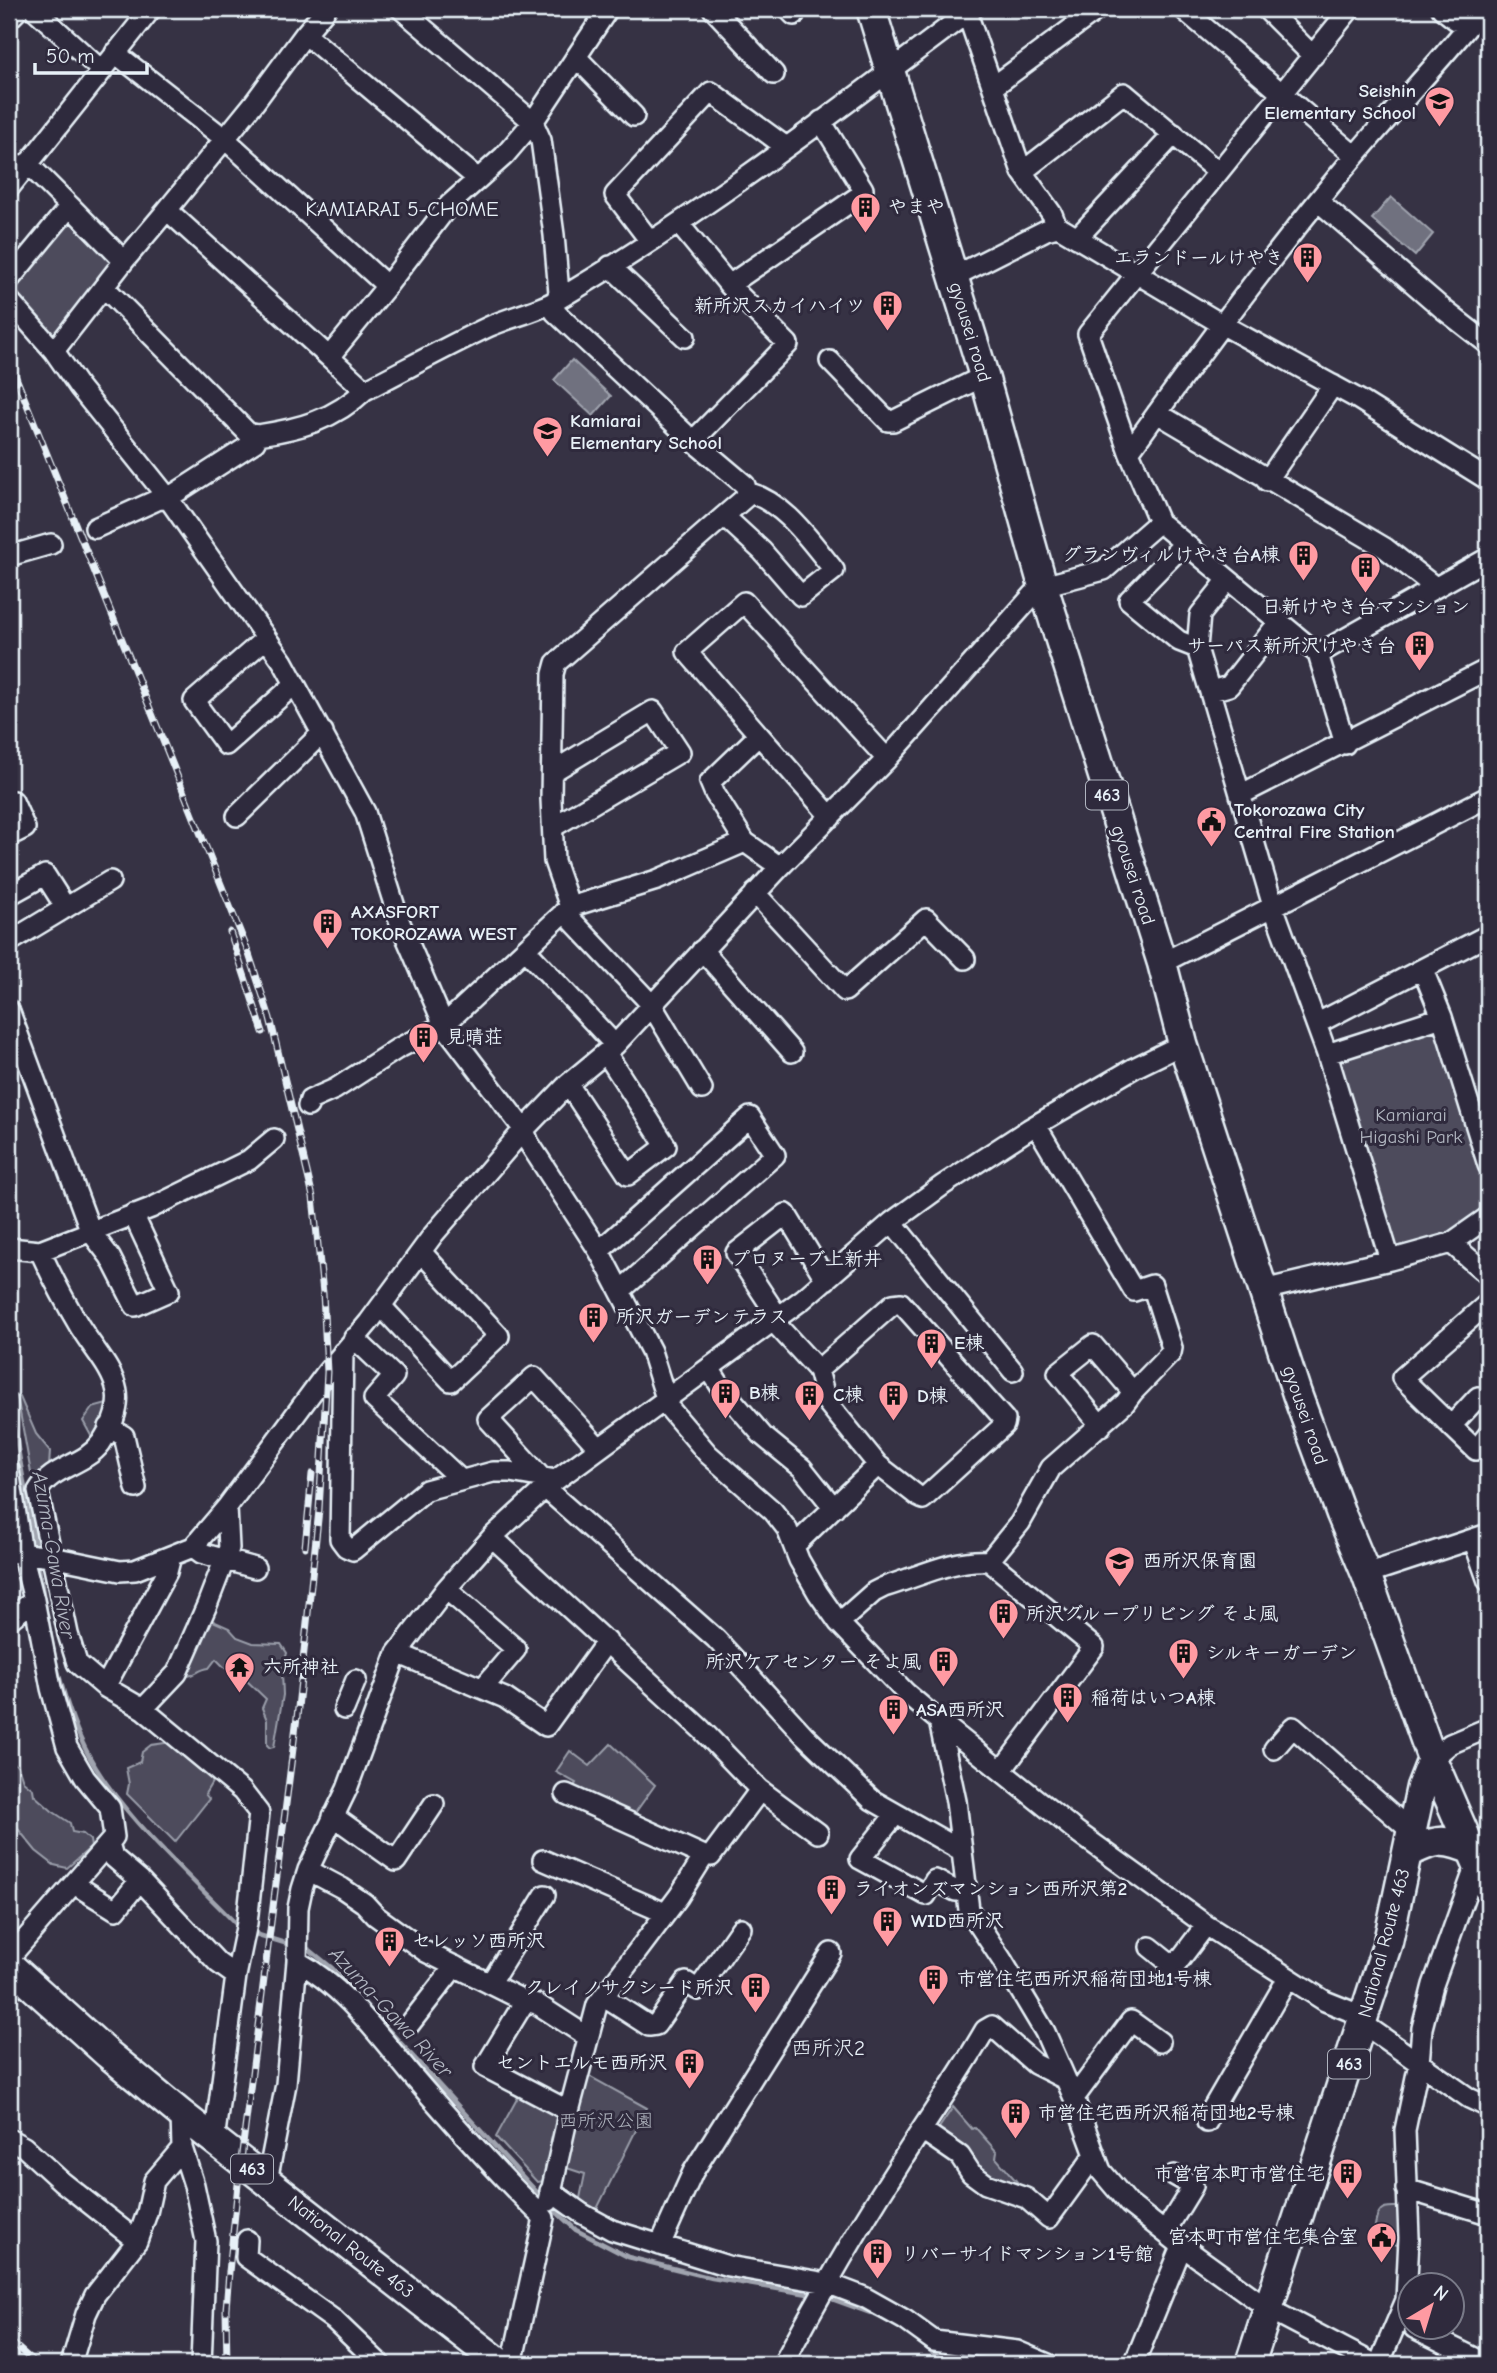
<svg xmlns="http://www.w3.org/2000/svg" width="1497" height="2373" viewBox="0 0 1497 2373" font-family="'Comic Neue','Klee One',sans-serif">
  <rect width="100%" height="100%" fill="#363244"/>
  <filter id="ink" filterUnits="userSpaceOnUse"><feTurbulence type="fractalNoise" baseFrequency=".0143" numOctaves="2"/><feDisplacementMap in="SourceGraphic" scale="14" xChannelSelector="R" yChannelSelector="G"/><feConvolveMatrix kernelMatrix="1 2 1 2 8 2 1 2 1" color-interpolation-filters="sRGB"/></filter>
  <g filter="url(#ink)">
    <path fill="#4d4b5c" stroke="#9a9eaa" stroke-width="2" d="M 74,217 L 113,260 L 57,336 L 51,336 L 12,295 L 14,284 Z
      M 1430,1025 L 1437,1029 L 1488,1192 L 1488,1207 L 1450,1235 L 1398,1249 L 1391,1245 L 1334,1061 Z
      M 17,1396 L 20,1397 L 36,1434 L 50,1451 L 49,1467 C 43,1474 40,1478 31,1473 Z
      M 114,1402 L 95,1443 L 83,1421 L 92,1408 Z
      M 213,1621 L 229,1628 L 237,1637 L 253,1643 L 281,1644 L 287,1653 L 282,1671 L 283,1695 L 274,1747 L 270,1748 L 267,1745 L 267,1720 L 262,1708 L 266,1699 L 244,1678 L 238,1678 L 232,1669 L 225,1668 L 216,1659 L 209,1668 C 199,1669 196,1675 188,1676 L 183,1671 L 205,1622 Z
      M 172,1742 L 215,1777 L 205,1794 L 209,1799 L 175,1842 L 127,1794 L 129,1784 L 126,1768 L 140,1762 L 142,1752 L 151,1745 Z
      M 611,1744 L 655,1785 L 630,1820 L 571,1791 L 576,1783 L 556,1772 L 570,1751 L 590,1766 Z
      M 9,1761 L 18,1766 L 23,1781 L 33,1789 L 34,1795 L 52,1811 L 70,1823 L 72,1832 L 83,1834 L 90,1840 L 91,1847 L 67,1868 L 54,1865 L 36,1851 L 9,1818 Z
      M 591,2077 L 647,2108 L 594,2215 L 579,2203 L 585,2174 L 564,2167 L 587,2078 Z
      M 523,2095 L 557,2112 L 555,2121 L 560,2122 L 545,2181 L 537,2182 L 496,2137 L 518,2097 Z
      M 953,2107 L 972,2129 L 975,2127 L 997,2152 L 996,2158 L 1026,2192 L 990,2179 L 935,2134 Z
      M 1398,2207 L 1403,2211 L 1400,2246 L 1375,2238 C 1373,2232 1376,2215 1381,2210 C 1384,2206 1393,2207 1398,2207 Z"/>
    <path fill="#70717f" stroke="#a0a4af" stroke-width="2" d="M 1391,197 L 1433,234 L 1415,256 L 1372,219 Z
      M 572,360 L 611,396 L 593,416 L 554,380 Z"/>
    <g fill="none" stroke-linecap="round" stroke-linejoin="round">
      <path stroke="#a0a4af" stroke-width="4.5" d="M 9,1399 L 36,1550
        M 38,1562 C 48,1624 57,1691 85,1748 C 116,1812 191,1877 241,1929
        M 249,1932 L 291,1945
        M 303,1948 L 310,1950 L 332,1968 L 545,2201
        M 551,2207 L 576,2230 L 628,2257 L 712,2278 L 814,2295
        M 826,2297 L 873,2314 L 895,2325
        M 917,2340 L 947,2364"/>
      <defs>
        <path id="minor" d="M 34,9 L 101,70
          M 326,9 L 305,34 L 478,179
          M 401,9 L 533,122 L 541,140 L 554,235 L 559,293 L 555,302 L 555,312 L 693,441 L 788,344 L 729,285 L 679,224
          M 608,9 L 533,122 L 504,156 L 449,205 L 387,286 L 329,357 L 365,390 C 406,369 446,347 488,327 C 510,317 536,312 557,300 C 701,215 834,113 967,13
          M 713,9 L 774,74
          M 788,9 L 794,15
          M 973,9 L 967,13 L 1022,172 L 1052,214 L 1057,227
          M 1183,9 L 1355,156
          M 1266,9 L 1313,56
          M 1442,9 L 1456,20
          M 9,19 L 19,9
          M 305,34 L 254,103 L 167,210 L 329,357
          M 115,53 L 225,139 L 387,286
          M 576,57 L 634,116
          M 993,87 L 1098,9
          M 1022,172 L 1124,93 L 1218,172
          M 9,188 L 151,9
          M 1318,201 L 1443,309 L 1488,344
          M 70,206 L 124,261
          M 1077,238 L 1174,134
          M 650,241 L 615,195 L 711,92 L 786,147
          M 610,266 L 685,337
          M 953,277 L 1046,230 L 1057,227 L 1062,229 L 1223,325 L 1358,399 L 1488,480
          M 9,280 L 70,206 L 27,163
          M 729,285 L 862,194 L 863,189 L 821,121
          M 9,300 L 54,351 L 79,387 L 168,498 L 283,662 L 365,812 L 400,923 L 444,1025 L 524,1130 L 529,1143 L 599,1251 L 620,1291 L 651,1351 L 669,1408 L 708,1454 L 773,1511 L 787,1529 L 799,1560 L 818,1593 L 839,1623 L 906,1693 L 939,1721 L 956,1801 L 969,1910 L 1002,1960 L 1045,2032 L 1074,2098 L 1101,2171 L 1129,2204 L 1182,2246 L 1269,2309 L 1374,2364
          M 54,351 L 124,261 L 167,210
          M 830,361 L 888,421 L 893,421 L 984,376
          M 1157,413 L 1385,548 L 1435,587
          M 258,435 C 299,429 334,420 365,390
          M 693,441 L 745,485 L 747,492 C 785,502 810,541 834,570 L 801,596 L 762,551 L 724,516 L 746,497 L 747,492
          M 1129,452 C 1201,352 1274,252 1354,157 C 1396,107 1442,60 1482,9
          M 1267,481 L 1333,385
          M 95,528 L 157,500 L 168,498 L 255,442 L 258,435 L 248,433 L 104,287
          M 1184,544 L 1129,600 L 1179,641 L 1197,648
          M 9,556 L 51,544
          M 1227,581 L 1200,615 L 1197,648 L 1273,906 L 1327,1054 L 1390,1260
          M 265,639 L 194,701 L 226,745 L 295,684
          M 1318,654 L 1488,558
          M 1211,691 L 1229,686 L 1278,623
          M 759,735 L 831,817
          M 1345,744 L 1318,654 L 1159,522 L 1129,452 L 1088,334 L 1350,9
          M 552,772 L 653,711 L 680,752 L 553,827
          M 1240,795 L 1488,669
          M 237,816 L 323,732
          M 9,836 L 25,828 L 13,801
          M 745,842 L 780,867
          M 755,893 L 845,991 L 926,919 L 965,959
          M 9,895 L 45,875 L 66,908
          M 570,907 L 554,861 L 551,799 L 553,674 L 556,663 L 724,516
          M 564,912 L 651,1004 L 702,1089
          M 9,942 L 110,881
          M 525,949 L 615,1045
          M 702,950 L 792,1052
          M 1162,963 L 1488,797
          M 9,1010 L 91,1232 L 110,1257 L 135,1306 L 169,1291 L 133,1214
          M 1442,1017 L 1488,1165
          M 1316,1024 L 1488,935
          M 1327,1054 L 1442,1017 L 1423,970
          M 568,1084 L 628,1175 L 666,1146 L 606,1053
          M 308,1106 L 310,1100 L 335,1089 L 397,1049 L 444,1025 L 570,907 L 657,880 L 745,842 L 715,794 L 710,782 L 759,735 L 687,652 L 744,602 L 887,759
          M 892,1222 L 1013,1371
          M 1451,1243 L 1488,1217
          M 9,1248 L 40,1251 L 151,1208 L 249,1160 L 274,1139
          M 40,1251 C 52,1277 65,1302 80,1327 C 107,1370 137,1390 101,1443 C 84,1466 52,1466 38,1491 L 68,1634 L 77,1663 L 105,1687
          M 599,1251 L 750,1117 L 775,1155 L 620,1291
          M 1263,1290 L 1390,1260 L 1451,1243 L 1488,1275
          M 1488,1303 L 1402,1378 L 1451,1426 L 1478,1397 L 1488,1404
          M 381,1306 L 451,1381 L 499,1336 L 422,1253
          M 778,1317 L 736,1253 L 786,1214 L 826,1280
          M 773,1321 L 818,1370 L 893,1304 L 901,1303 L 1005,1420 L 1004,1425 L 923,1499 L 919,1497 L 878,1465 L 826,1401 L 818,1370
          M 354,1338 L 394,1376 L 374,1399 L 461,1480
          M 343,1352 L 340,1539 L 346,1547 L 353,1550 L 426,1490 L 493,1472 L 510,1472 L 556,1480
          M 709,1368 L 721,1387 L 763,1436 L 802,1468 L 834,1508
          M 1101,1426 L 1058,1373 L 1093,1345 L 1133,1392
          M 1451,1426 L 1476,1450 L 1488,1435
          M 109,1427 L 124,1436 L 136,1488
          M 9,1470 L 22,1553 L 34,1600 L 51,1688 L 67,1747 L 85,1778 L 110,1808 L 114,1837 L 9,1958
          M 540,1476 L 488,1419 L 534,1377 L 598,1447
          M 545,1488 L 716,1639 L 804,1735 L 872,1800 L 962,1851
          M 492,1537 L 701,1729 L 760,1790 L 818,1833
          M 1473,1539 L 1488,1581
          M 794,1546 L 878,1465
          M 193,1547 L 201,1553 L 255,1568
          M 9,1552 L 52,1557 L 120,1571 L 135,1570 L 193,1547 L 227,1507 L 327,1372 L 369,1322 L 433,1235 L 519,1135 L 568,1084 L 615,1045 L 780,867 L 887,759 L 1033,595 L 1043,586 L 1104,570 L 1159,522
          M 171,1556 L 167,1572 L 105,1687 L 143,1709 L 242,1791 L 259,1813 L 247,1923 L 236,1976 L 214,2141
          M 989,1561 L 1094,1647 L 1002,1770
          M 1366,1574 L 1488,1534
          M 446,1589 L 516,1649 L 483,1688
          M 9,1620 L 34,1600
          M 839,1623 L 874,1592 L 884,1587 C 918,1577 954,1558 989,1561 L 1020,1523 L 1051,1468 L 1125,1403 L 1133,1392 L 1171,1353 L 1172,1348 L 1152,1285 L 1134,1291 L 1036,1125
          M 397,1653 L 505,1698 L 546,1726 L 607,1641
          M 143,1709 L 177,1673 L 207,1605 L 229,1548 L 227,1507
          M 344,1709 L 356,1680
          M 939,1721 L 1076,1831 L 1206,1925 L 1325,2001 L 1365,2017
          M 1274,1749 L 1293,1727 L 1411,1831
          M 1432,1759 L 1450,1744 L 1488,1728
          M 566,1794 L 704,1856
          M 895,1815 L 860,1859 L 926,1895 L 935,1880 L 956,1891 L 967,1891
          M 333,1816 L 396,1861 L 434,1804
          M 109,1843 L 113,1857 L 140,1880 L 218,1963 L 236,1976
          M 543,1860 L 665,1913
          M 308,1870 L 342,1888 L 364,1903 L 376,1916 L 426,1952 L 525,2001 L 485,2067 L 569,2111
          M 74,1884 L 116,1910 L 140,1880
          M 1150,1947 L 1175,1967
          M 297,1961 C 344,1987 376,2032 410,2073 C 453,2123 497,2173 544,2218 L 512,2364
          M 1169,1974 L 1206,1925
          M 490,1984 L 545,1895
          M 604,1997 L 649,2026 L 656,2025 L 686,1982 L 698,1990 L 741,1928
          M 525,2001 L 537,2004 L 588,2037
          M 1362,2023 L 1469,2098 L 1488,2107
          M 409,2025 L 455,1966
          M 1074,2098 L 1131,2021 L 1160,2042
          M 181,2114 L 182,2148 L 194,2185 L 206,2241 L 201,2364
          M 1207,2122 L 1207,2118 L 1288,1978
          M 920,2133 L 928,2134 L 960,2156 L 971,2173 L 986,2184 L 1026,2198 L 1049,2218 L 1094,2156
          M 9,2139 L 24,2147 L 61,2181 L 137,2241
          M 267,2181 L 286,2084 L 297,1961 L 298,1908 L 302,1889 L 308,1870 L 347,1789 L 397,1653 L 446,1589 L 492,1537 L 545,1488 L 803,1299 L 892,1222 L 943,1185 L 1029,1129 L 1134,1068 L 1183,1044
          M 1406,2189 L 1488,2214
          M 550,2191 L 581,2213 L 612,2230 L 728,2266 L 827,2283 L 864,2297 L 905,2320 L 934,2341 L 1017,2351 L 1048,2364
          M 549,2201 L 569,2111 L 597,2005 L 679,1896 L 704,1856 L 711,1856 L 760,1790
          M 1165,2232 L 1193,2186 L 1174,2175
          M 247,2240 L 246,2257 L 334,2320 L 380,2364
          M 660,2245 L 693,2172 L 831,1953
          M 1414,2328 L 1487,2364
          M 71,2364 L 86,2314 L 95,2295 L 137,2241 L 147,2213 L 154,2181 L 182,2148
          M 783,2364 C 819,2296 857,2230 899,2165 C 927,2120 958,2077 985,2030 L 992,2026 L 1035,2064 L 1063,2078
          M 1134,2364 L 1182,2246
          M 1379,2364 L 1406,2300 L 1409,2238 L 1405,2130 L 1419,2063 L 1422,2028 L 1433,1985 L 1472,1876 L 1479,1864"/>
        <path id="highway" d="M 871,9 L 984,376 L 1043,586 L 1162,963 L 1183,1044 L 1297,1394 L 1341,1514 L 1366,1574 L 1432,1759 L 1488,1888
          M 1407,1853 C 1437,1839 1444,1838 1474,1851
          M 9,1965 L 108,2054 L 181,2114 L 501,2364
          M 1250,2364 L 1388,1942 L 1421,1787 L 1432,1759"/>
      </defs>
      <use href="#minor" stroke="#e8f1f8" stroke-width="24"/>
      <use href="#highway" stroke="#e8f1f8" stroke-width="33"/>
      <use href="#minor" stroke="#2f2a3d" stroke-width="19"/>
      <use href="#highway" stroke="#2f2a3d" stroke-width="28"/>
      <defs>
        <path id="rail" d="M 9,360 L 248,951 L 270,1018 L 313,1197 L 323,1293 L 327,1372 L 319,1510 L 297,1717 L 238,2184 L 229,2272 L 226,2309 L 227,2364
          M 230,932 L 263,1032
          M 305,1547 L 312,1474
          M 9,2340 L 36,2364"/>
      </defs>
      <use href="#rail" stroke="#e8f1f8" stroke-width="7"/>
      <use href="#rail" stroke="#2f2a3d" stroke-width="4.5" stroke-dasharray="13" stroke-linecap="butt"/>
    </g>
  </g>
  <defs>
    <symbol id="school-pin" viewBox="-11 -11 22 30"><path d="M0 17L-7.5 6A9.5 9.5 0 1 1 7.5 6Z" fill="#ff9aa2" stroke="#2f2a3d"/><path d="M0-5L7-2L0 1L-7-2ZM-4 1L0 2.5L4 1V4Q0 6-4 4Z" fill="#111"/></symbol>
    <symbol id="building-pin" viewBox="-11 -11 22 30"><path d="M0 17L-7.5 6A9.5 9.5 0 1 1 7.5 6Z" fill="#ff9aa2" stroke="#2f2a3d"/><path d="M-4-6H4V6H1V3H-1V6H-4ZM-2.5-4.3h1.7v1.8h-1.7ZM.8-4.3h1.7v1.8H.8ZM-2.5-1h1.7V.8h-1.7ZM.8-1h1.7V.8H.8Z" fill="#111"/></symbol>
    <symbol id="civic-pin" viewBox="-11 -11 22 30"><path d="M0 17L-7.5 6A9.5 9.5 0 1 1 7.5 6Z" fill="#ff9aa2" stroke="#2f2a3d"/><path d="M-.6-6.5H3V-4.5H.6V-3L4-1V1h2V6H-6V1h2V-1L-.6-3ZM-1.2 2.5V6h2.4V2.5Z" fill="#111"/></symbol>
    <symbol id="temple-pin" viewBox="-11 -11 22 30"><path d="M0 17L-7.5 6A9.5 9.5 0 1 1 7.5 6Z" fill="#ff9aa2" stroke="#2f2a3d"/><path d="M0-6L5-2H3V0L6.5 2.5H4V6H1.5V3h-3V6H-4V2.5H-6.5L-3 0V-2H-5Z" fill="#111"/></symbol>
  </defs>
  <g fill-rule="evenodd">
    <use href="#school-pin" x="1422" y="84" width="35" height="47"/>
    <use href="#building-pin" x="848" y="190" width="35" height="47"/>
    <use href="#building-pin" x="1290" y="240" width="35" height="47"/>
    <use href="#building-pin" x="870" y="288" width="35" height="47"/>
    <use href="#school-pin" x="530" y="414" width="35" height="47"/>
    <use href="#building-pin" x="1286" y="538" width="35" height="47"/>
    <use href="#building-pin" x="1348" y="550" width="35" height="47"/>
    <use href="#building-pin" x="1402" y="628" width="35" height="47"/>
    <use href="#civic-pin" x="1194" y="804" width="35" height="47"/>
    <use href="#building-pin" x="310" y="906" width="35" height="47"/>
    <use href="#building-pin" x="406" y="1020" width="35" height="47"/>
    <use href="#building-pin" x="690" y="1242" width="35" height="47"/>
    <use href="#building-pin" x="576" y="1300" width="35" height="47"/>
    <use href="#building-pin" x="914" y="1326" width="35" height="47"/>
    <use href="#building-pin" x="708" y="1376" width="35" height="47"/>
    <use href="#building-pin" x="792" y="1378" width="35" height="47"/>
    <use href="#building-pin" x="876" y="1378" width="35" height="47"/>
    <use href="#school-pin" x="1102" y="1544" width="35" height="47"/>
    <use href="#building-pin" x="986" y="1596" width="35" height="47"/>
    <use href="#building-pin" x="1166" y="1636" width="35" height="47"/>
    <use href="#building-pin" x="926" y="1644" width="35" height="47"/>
    <use href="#temple-pin" x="222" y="1650" width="35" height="47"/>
    <use href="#building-pin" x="1050" y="1680" width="35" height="47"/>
    <use href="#building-pin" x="876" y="1692" width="35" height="47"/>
    <use href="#building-pin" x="814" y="1872" width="35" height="47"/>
    <use href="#building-pin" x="870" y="1904" width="35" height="47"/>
    <use href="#building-pin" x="372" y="1924" width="35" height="47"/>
    <use href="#building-pin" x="916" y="1962" width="35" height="47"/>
    <use href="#building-pin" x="738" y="1970" width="35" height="47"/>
    <use href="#building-pin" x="672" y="2046" width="35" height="47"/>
    <use href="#building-pin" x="998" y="2096" width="35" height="47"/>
    <use href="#building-pin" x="1330" y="2156" width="35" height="47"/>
    <use href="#civic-pin" x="1364" y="2220" width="35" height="47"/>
    <use href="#building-pin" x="860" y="2236" width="35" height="47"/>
  </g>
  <g text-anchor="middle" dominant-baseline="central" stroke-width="6" stroke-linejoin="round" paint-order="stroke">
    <g fill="#2f2a3d" stroke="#b0b5c0" stroke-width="2">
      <rect x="1086" y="780.5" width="42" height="29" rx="5"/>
      <rect x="1328" y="2049.5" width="42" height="29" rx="5"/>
      <rect x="231" y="2154.5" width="42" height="29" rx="5"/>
    </g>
    <g font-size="18" font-weight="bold" fill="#e8f1f8">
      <text x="1107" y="795">463</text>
      <text x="1349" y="2064">463</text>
      <text x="252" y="2169">463</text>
    </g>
    <g font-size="19" font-weight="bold" fill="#e8f1f8" stroke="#2f2a3d" text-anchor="start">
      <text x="1416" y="91" text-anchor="end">Seishin<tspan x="1416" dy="22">Elementary School</tspan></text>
      <text x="888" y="207">やまや</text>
      <text x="1284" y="258" text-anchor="end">エランドールけやき</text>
      <text x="865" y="306" text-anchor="end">新所沢スカイハイツ</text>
      <text x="570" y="421">Kamiarai<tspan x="570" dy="22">Elementary School</tspan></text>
      <text x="1280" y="555" text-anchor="end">グランヴィルけやき台A棟</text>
      <text x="1366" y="607" text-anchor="middle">日新けやき台マンション</text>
      <text x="1396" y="646" text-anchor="end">サーパス新所沢けやき台</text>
      <text x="1234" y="810">Tokorozawa City<tspan x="1234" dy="22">Central Fire Station</tspan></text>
      <text x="351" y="912">AXASFORT<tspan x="351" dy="22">TOKOROZAWA WEST</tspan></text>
      <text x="446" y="1037">見晴荘</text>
      <text x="731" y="1259">プロヌーブ上新井</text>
      <text x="616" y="1317">所沢ガーデンテラス</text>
      <text x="954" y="1343">E棟</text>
      <text x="749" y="1393">B棟</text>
      <text x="833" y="1395">C棟</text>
      <text x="917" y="1396">D棟</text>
      <text x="1143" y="1561">西所沢保育園</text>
      <text x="1026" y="1614">所沢グループリビング そよ風</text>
      <text x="1206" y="1653">シルキーガーデン</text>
      <text x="921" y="1662" text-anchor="end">所沢ケアセンター そよ風</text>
      <text x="263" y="1667">六所神社</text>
      <text x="1091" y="1698">稲荷はいつA棟</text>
      <text x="916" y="1710">ASA西所沢</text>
      <text x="854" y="1889">ライオンズマンション西所沢第2</text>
      <text x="911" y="1921">WID西所沢</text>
      <text x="412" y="1941">セレッソ西所沢</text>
      <text x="957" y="1979">市営住宅西所沢稲荷団地1号棟</text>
      <text x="733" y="1988" text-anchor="end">クレイノサクシード所沢</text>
      <text x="667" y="2063" text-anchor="end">セントエルモ西所沢</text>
      <text x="1038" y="2113">市営住宅西所沢稲荷団地2号棟</text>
      <text x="1325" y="2174" text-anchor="end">市営宮本町市営住宅</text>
      <text x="1358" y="2237" text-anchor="end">宮本町市営住宅集合室</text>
      <text x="901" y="2254">リバーサイドマンション1号館</text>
    </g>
    <g font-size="19" fill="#e8f1f8" stroke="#2f2a3d">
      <text transform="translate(970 332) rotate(73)">gyousei road</text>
      <text transform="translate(1133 875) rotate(72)">gyousei road</text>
      <text transform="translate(1305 1415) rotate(71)">gyousei road</text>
      <text transform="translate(1384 1943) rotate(-75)">National Route 463</text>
      <text transform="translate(351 2247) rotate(38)">National Route 463</text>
    </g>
    <g font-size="19" fill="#b2b7c1" stroke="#2f2a3d">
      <text x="1411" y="1115">Kamiarai<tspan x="1411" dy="22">Higashi Park</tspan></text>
      <text x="606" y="2121">西所沢公園</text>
    </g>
    <g font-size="21" fill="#e8f1f8" stroke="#2f2a3d">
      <text x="402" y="209">KAMIARAI 5-CHOME</text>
      <text x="828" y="2048">西所沢2</text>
    </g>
    <g font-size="21" font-style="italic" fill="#b2b7c2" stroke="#2f2a3d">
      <text transform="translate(54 1555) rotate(80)">Azuma-Gawa River</text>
      <text transform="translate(391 2012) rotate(47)">Azuma-Gawa River</text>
    </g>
  </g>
  <rect width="1497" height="2373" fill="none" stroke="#2f2a3d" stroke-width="35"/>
  <rect x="18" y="18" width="1462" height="2338" fill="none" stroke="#e8f1f8" stroke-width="2.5" filter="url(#ink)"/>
  <g transform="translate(1431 2306) rotate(38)"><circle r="33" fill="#2f2a3d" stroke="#797a88" stroke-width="2"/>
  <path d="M0-5L12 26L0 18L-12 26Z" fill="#ff9aa2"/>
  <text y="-10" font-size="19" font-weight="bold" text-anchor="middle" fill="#e8f1f8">N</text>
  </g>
  <path d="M35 63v10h112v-10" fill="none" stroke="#e8f1f8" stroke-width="3.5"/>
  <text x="46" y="63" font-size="21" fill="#e8f1f8" stroke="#2f2a3d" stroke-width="5" paint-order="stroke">50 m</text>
</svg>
